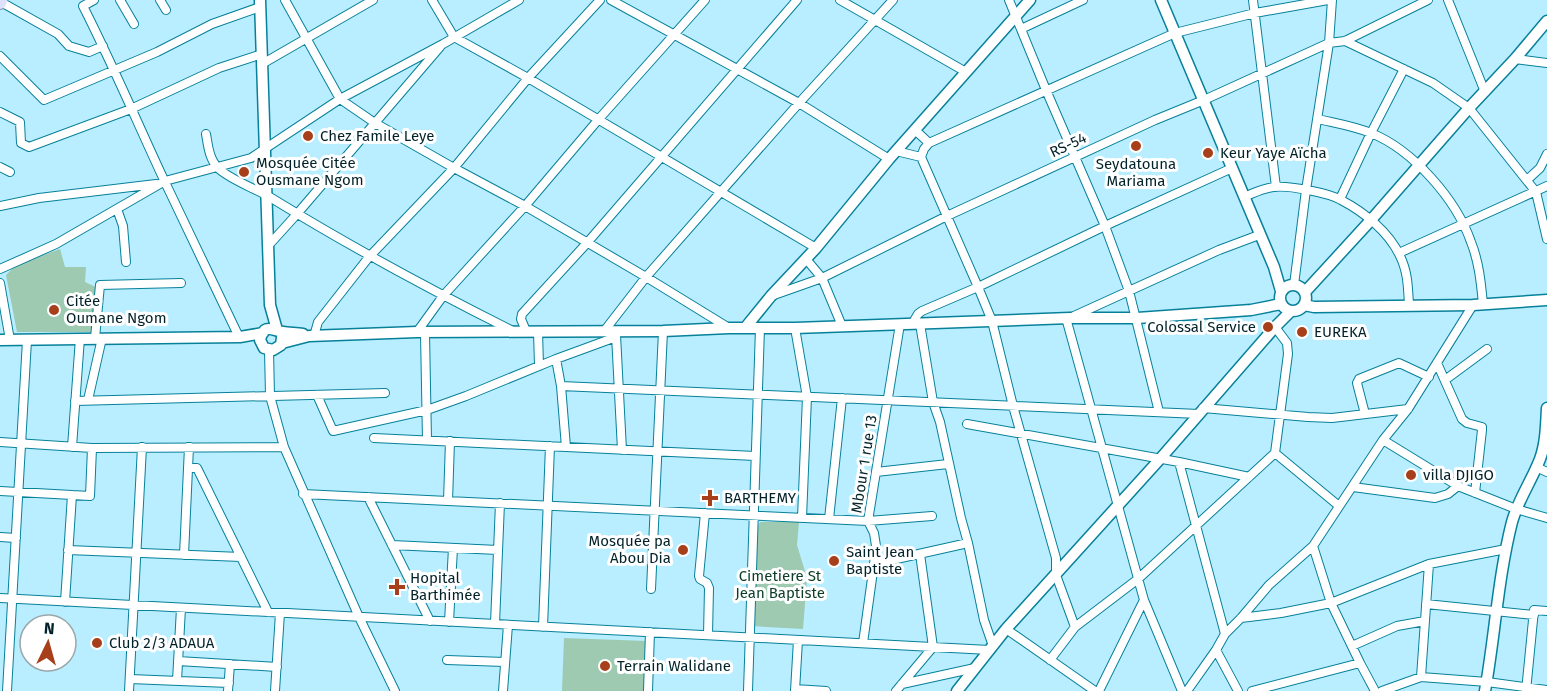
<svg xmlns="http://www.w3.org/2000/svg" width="1547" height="691" viewBox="0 0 1547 691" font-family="'Fira Sans',sans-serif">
  <rect width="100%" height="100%" fill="#b8eeff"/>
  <path fill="#9dcab0" d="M 60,249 L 65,267 L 86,267 L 85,282 L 100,289 L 91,332 L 17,332 L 6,275 L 16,265 Z
    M 760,522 L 799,522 L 797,545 L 807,578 L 803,629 L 751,626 L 757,528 Z
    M 564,638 L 647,641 L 646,691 L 562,691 Z"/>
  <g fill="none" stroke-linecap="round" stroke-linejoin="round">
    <defs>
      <path id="street" d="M 94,0 L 83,6 C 112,63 137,122 164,180 C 189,233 214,284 239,337
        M 120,0 L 134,24
        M 160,0 L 166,10
        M 285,0 L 340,99 L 375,123 L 454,168 L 525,206 L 646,277 L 729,328
        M 432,0 L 454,37 L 528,78 L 816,248
        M 611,0 L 799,103 L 889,159
        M 840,0 L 966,72
        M 1009,0 L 1046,90 L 1105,226 L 1129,291 L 1159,412
        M 1253,0 L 1276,187
        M 1448,0 L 1485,92
        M 1,2 L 58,34 L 69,46 L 89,52 L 103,46
        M 1021,29 L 1083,0
        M 1345,41 L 1433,83 L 1469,108 L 1536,192 L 1547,239
        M 0,56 L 44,100 L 157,52 L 212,24 L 260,7
        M 1515,59 L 1547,63
        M 262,64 L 373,0
        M 0,112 L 20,122 L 21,143 L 29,147 L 131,109 L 219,68 L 262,54
        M 1318,119 C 1335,123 1354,126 1371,133 C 1413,150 1456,199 1471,242 C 1479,262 1481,283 1483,304
        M 915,130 L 929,143 L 924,149 L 921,157 L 978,287 L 992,321 L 1013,406 L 1056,558 L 1056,575 L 1075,627
        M 206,134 C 208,145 209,159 218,168 C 230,180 257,189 273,199 C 351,247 431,290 513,331
        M 929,143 L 1175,33 L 1255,13 L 1328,0
        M 896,151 L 921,157
        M 0,167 L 10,172
        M 1527,180 L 1540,168 L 1547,154
        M 1244,197 C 1254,193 1263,188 1274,187 C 1288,185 1329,193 1341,200 C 1364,212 1389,232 1400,256 C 1408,272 1408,288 1409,305
        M 1340,199 L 1371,133 L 1404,69
        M 0,206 L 39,198 L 156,184
        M 117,209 L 123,226 L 126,262
        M 268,246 L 297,214 L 440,47
        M 1399,253 L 1547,186
        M 806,259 L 822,278 L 842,326
        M 0,269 L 56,244 L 165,181 L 251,158 L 340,99 L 443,44 L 519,0
        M 0,283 L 10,340
        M 1294,285 L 1306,190 L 1329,43 L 1332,0
        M 774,295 L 822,278 L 947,216 L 1155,120 L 1204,100 L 1329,43 L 1345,41 L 1428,0
        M 1074,316 L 1219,250 L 1259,235
        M 1066,318 L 1144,600 L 1099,691
        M 912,324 L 918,314 L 922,311 L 978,287 L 1105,226 L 1232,168
        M 920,324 L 933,402 L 940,422 L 961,518 L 968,543 L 984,620 L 993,646
        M 795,328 L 807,397 L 802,518
        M 605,330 L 646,277 L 799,103 L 893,0
        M 526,331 L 521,319 L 522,314 L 587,243 L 797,0
        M 538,331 L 539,366
        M 417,332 L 443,296 L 525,206 L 598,120 L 705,0
        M 425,333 L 427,440
        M 616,335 L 622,450
        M 314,336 L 318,322 L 369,257 L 454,168 L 528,78 L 600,0
        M 95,338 L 100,285 L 181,283
        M 269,350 L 270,396 L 284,447 L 359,617 L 395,691
        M 556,359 L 561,386 L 566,447
        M 1437,363 L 1462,419 L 1467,423 L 1482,427 L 1482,430 L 1475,493
        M 1445,380 L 1487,349
        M 561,386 L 1199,414
        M 317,395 L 333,431 L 427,410 L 466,396 L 556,359 L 616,337
        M 88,400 L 102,338
        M 75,401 L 385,393
        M 1203,408 L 1308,417 L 1332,418 L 1408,409
        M 1365,414 L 1357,383 L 1359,379 L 1399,363 L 1429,377
        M 967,424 L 1179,462 L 1249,477
        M 374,438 L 755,456
        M 1383,440 L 1458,486 L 1516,509 L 1547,518
        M 0,442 L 92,448 L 284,447
        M 72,447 L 80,338
        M 1275,453 L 1339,506
        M 1179,462 L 1225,634 L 1216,650 L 1187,691
        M 1536,467 L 1547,472
        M 188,468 L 197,468 L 268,612
        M 876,472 L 948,464
        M 1353,487 L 1435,498 L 1448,494 L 1458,486
        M 0,491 L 90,496 L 92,448
        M 303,494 L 868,521 L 932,516
        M 368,497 L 430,621
        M 448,501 L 450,441
        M 705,513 L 699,576 L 700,579 L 707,583 L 709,588 L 708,635
        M 829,519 L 842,398
        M 0,537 L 16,538
        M 392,545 L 498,550
        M 1313,546 L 1331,603 L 1429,564 L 1506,549
        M 68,550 L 241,557
        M 184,555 L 189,447
        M 874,564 L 968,543
        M 651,589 L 663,331
        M 0,598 L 989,650
        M 1144,600 L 1182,691
        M 65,602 L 72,495
        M 1426,604 L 1534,615
        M 1241,618 L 1281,613 L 1331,603 L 1360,663 L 1252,691
        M 449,622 L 453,548
        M 495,624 L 500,503
        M 543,627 L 550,446
        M 1006,629 L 1095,691
        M 1225,634 L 1241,618 L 1269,585 L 1313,546 L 1383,440 L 1408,409 L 1473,305
        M 863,643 L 874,564 L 876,546 L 874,533 L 868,521 L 900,324
        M 1352,646 L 1397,626 L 1425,621
        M 1216,650 L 1238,691
        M 447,660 L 505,662
        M 1050,660 L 1075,627 L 1138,579 L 1275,453 L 1288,354 L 1287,343 L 1275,327
        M 178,661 L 277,667
        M 1360,663 L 1375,691
        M 1421,677 L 1429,564
        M 130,679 L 229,683
        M 177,681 L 181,608
        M 902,684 L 975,668
        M 795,689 L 826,691
        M 7,691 L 27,340
        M 129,691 L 142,447
        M 228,691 L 230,664
        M 275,691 L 280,613
        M 503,691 L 508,625
        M 648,691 L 650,632
        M 748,691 L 760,328
        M 795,691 L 798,640
        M 896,691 L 933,647 L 920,554
        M 1382,691 L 1421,677 L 1487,682 L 1547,690
        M 1526,691 L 1534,610 L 1547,611"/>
      <path id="secondary" d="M 260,0 L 270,305 L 277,330
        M 1161,0 L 1274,267 L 1281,291
        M1280 298a13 13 0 1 1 26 0a13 13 0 1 1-26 0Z
        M 1305,292 L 1371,220 L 1469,108 L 1515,59 L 1547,21
        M 1304,305 L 1314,307 L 1473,305 L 1547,300
        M 745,328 L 771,296 L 816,248 L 889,159 L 1030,0
        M 282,337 L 281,345 L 273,350 L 264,348 L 260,340 C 264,322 273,331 283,332 C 289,333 296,333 303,334
        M 0,340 L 240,337 L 263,333
        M 282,343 L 309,336 L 417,332 L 663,331 L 729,328 L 795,328 L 1070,318 L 1137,318 L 1251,310 L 1281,304
        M 957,691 L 1006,629 L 1160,459 L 1275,327 L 1291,311
        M 1485,691 C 1495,635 1498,577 1512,522 C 1518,500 1532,480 1540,459 C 1546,443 1546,425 1547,408"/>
      <path id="primary" d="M 0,3 L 1,0"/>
    </defs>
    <use href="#street" stroke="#07809a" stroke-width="10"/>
    <use href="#secondary" stroke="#07809a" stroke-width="13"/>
    <use href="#primary" stroke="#8291af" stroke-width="14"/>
    <use href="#street" stroke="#fff" stroke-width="8"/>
    <use href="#secondary" stroke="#fff" stroke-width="10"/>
    <use href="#primary" stroke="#dde1fa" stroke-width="12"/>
  </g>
  <g fill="#a63f1a" stroke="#fff" stroke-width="2">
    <circle cx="308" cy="136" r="6"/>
    <circle cx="1136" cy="146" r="6"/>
    <circle cx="1208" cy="153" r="6"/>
    <circle cx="244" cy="172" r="6"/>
    <circle cx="54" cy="310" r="6"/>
    <circle cx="1268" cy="327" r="6"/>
    <circle cx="1302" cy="332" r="6"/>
    <circle cx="1411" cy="475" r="6"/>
    <path d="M707 489h6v6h6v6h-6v6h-6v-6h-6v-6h6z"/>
    <circle cx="683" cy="550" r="6"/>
    <circle cx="834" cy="561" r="6"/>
    <path d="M394 578h6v6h6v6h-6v6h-6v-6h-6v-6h6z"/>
    <circle cx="97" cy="643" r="6"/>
    <circle cx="605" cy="666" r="6"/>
  </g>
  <g text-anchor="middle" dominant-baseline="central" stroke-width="6" stroke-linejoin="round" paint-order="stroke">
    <g font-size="15" fill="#02222a" stroke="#fff" text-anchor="start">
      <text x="320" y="136">Chez Famile Leye</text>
      <text x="1220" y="153">Keur Yaye Aïcha</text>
      <text x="256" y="163">Mosquée Citée<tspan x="256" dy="17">Ousmane Ngom</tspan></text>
      <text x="1136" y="164" text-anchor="middle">Seydatouna<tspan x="1136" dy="17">Mariama</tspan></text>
      <text x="66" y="301">Citée<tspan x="66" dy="17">Oumane Ngom</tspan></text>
      <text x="1256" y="327" text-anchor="end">Colossal Service</text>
      <text x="1314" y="332">EUREKA</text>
      <text x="1423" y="475">villa DJIGO</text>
      <text x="724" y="498">BARTHEMY</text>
      <text x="671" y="541" text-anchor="end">Mosquée pa<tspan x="671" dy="17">Abou Dia</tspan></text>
      <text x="846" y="552">Saint Jean<tspan x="846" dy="17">Baptiste</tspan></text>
      <text x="410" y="578">Hopital<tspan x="410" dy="17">Barthimée</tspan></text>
      <text x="109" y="643">Club 2/3 ADAUA</text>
      <text x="617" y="666">Terrain Walidane</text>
    </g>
    <g font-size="15" fill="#02222a" stroke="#fff">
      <text transform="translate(1068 145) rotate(-25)">RS-54</text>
      <text transform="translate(864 464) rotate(-81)">Mbour 1 rue 13</text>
    </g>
    <g font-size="15" fill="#0b3d27" stroke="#fff">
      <text x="780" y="576">Cimetiere St<tspan x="780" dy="17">Jean Baptiste</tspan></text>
    </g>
  </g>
  <g transform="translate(48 643) rotate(5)"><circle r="28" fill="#ffffff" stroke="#9aa7aa" stroke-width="1.5"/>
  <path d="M0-4.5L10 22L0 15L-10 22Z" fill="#a63f1a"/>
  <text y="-9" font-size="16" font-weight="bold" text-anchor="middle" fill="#02222a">N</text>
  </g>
</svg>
